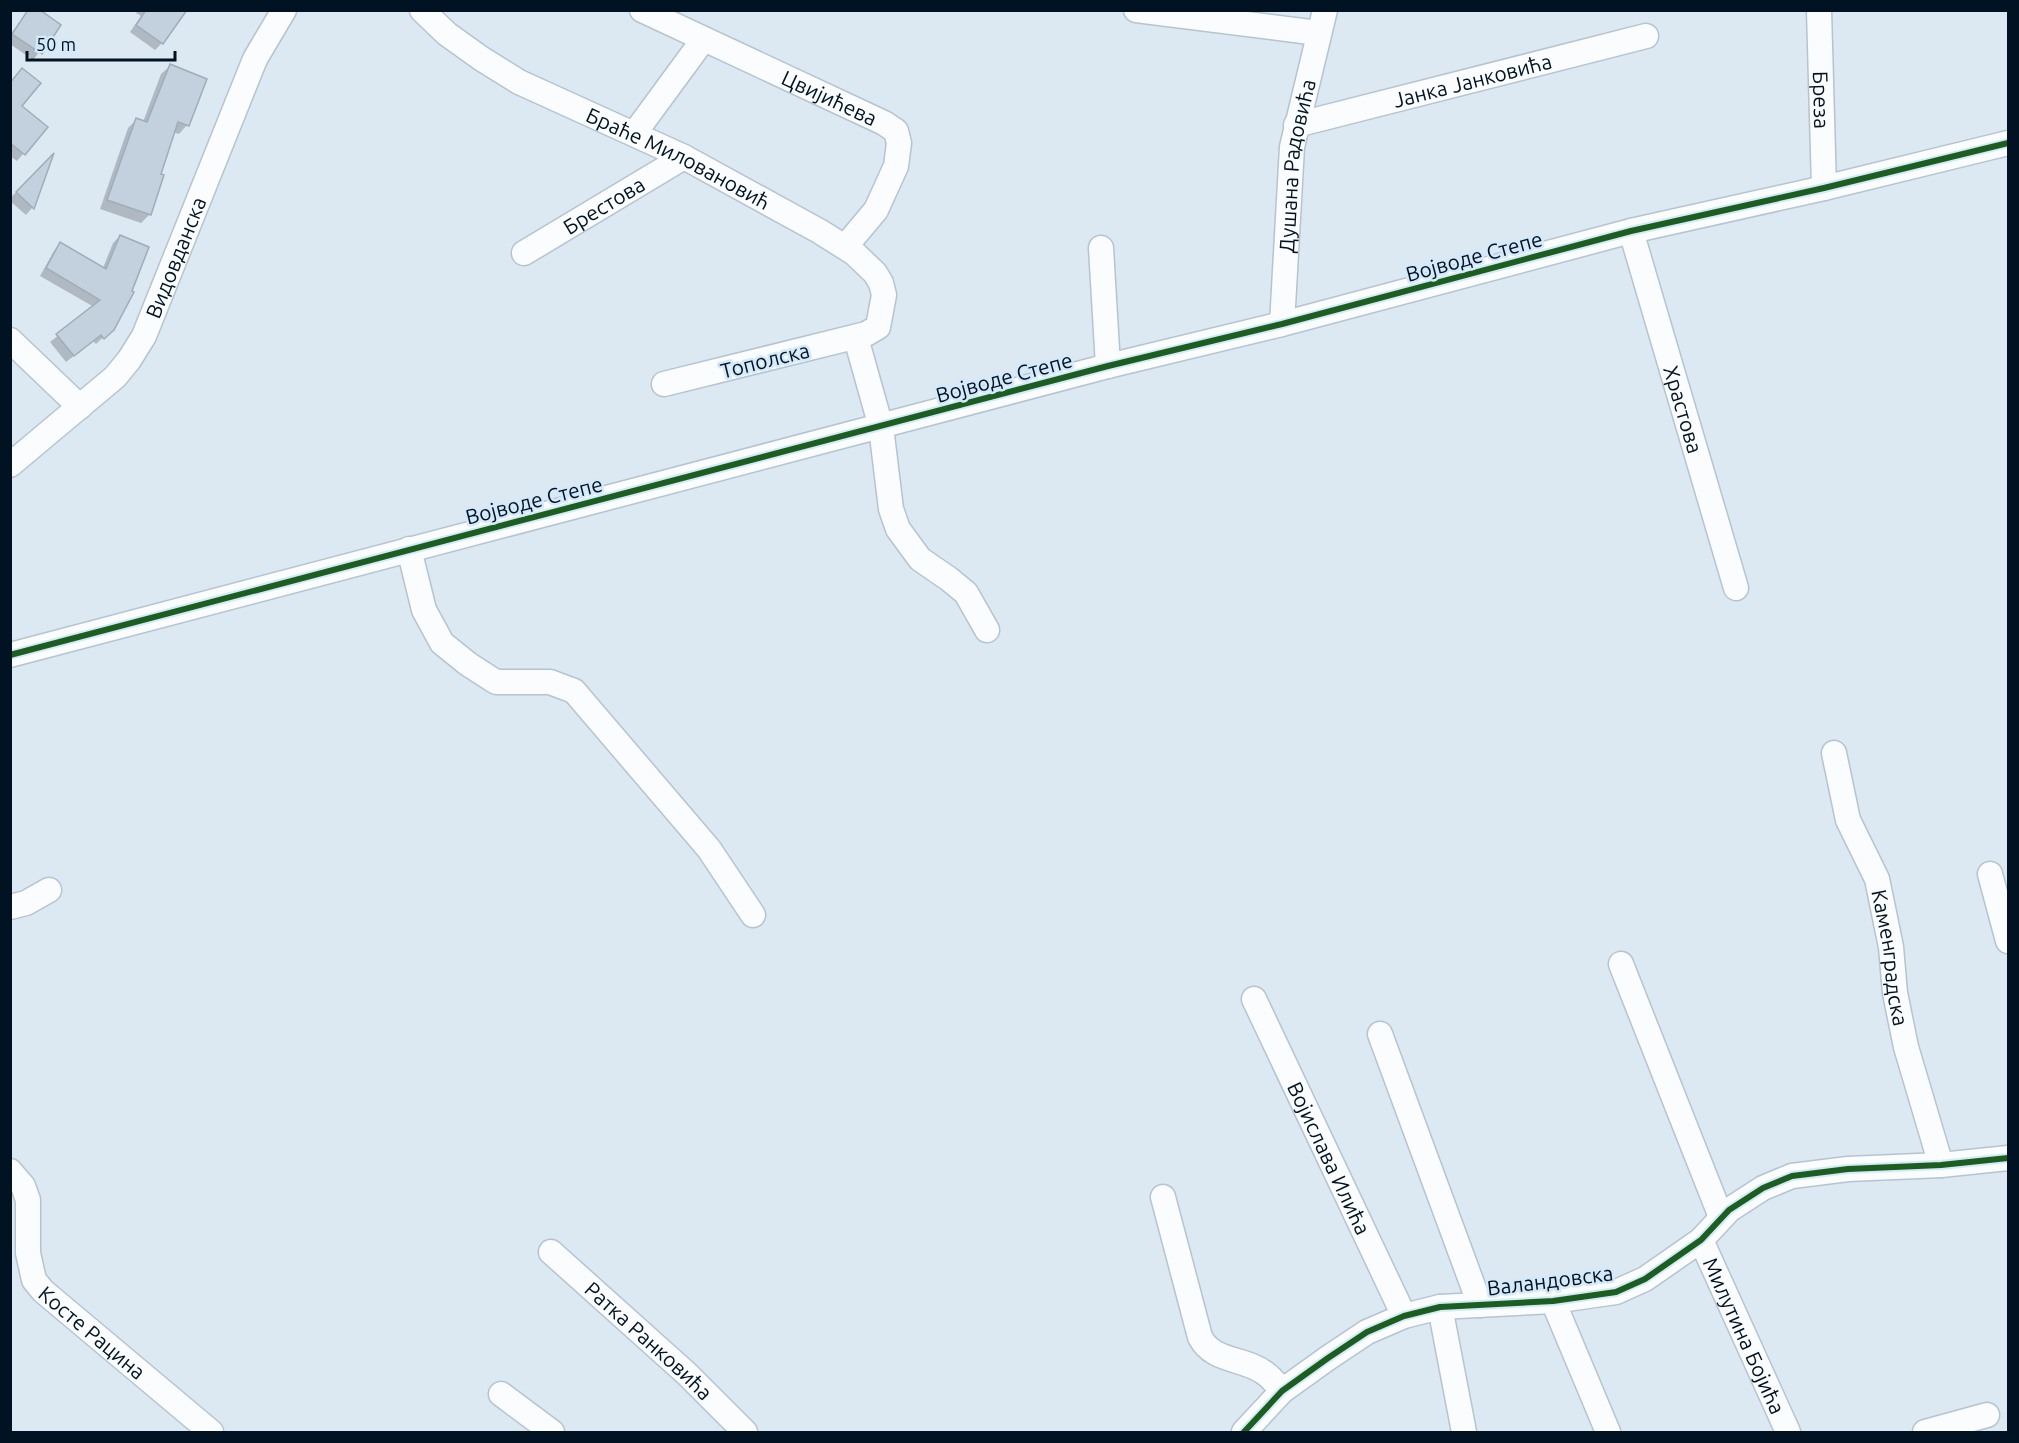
<svg xmlns="http://www.w3.org/2000/svg" width="2019" height="1443" viewBox="0 0 2019 1443" font-family="Ubuntu,sans-serif">
  <rect width="100%" height="100%" fill="#dce8f2"/>
  <path fill="#0003" d="M 29,10 L 59,26 L 33,60 L 10,44 L 10,35 Z
    M 138,10 L 177,10 L 162,43 L 155,50 L 130,32 L 141,16 L 136,13 Z
    M 170,66 L 205,80 L 187,125 L 179,134 L 173,132 L 159,175 L 150,214 L 141,223 L 100,209 L 128,128 L 136,120 L 143,122 L 161,74 Z
    M 10,83 L 20,106 L 23,154 L 17,161 L 10,156 Z
    M 51,159 L 32,208 L 26,215 L 10,201 L 10,198 Z
    M 120,236 L 109,332 L 96,344 L 93,341 L 66,362 L 50,342 L 94,307 L 40,276 L 54,251 L 61,244 L 103,268 L 113,243 Z"/>
  <path fill="#c2d1dd" stroke="#9eadb9" stroke-width="1.5" d="M 28,10 L 40,10 L 61,25 L 42,54 L 12,34 Z
    M 146,10 L 187,10 L 163,44 L 136,25 Z
    M 170,64 L 207,79 L 189,126 L 178,122 L 161,174 L 164,175 L 151,215 L 107,200 L 136,118 L 147,122 Z
    M 22,68 L 41,83 L 22,106 L 48,127 L 25,155 L 10,143 L 10,83 Z
    M 54,153 L 34,209 L 16,192 Z
    M 120,235 L 149,247 L 132,291 L 134,292 L 114,330 L 104,339 L 101,335 L 74,356 L 56,334 L 100,300 L 46,268 L 60,242 L 106,269 Z"/>
  <g fill="none" stroke-linecap="round" stroke-linejoin="round">
    <defs>
      <g id="minor">
        <path id="s1" d="M 422,10 L 447,34 L 482,59 L 519,82 L 684,157 L 819,231 L 854,253 L 875,273 L 881,283 L 884,295 L 878,327 L 866,334 L 664,384"/>
        <path id="s2" d="M 642,10 L 884,123 L 896,131 L 899,143 L 896,166 L 876,210 L 845,247"/>
        <path d="M 1136,10 L 1318,33"/>
        <path id="s3" d="M 1819,10 L 1824,188"/>
        <path id="s4" d="M 1296,125 L 1646,36"/>
        <path d="M 634,134 L 703,40"/>
        <path id="s5" d="M 1631,231 L 1736,588"/>
        <path d="M 1101,248 L 1108,366"/>
        <path id="s6" d="M 524,253 L 684,157"/>
        <path id="s7" d="M 1282,324 L 1292,147 L 1325,10"/>
        <path d="M 856,338 L 881,427 L 891,509 L 898,529 L 920,559 L 949,579 L 966,593 L 987,630"/>
        <path d="M 10,340 L 80,407"/>
        <path id="s8" d="M 10,465 L 115,377 L 129,360 L 144,336 L 255,59 L 284,10"/>
        <path d="M 409,549 L 424,610 L 442,643 L 468,664 L 496,682 L 550,682 L 574,691 L 709,849 L 753,915"/>
        <path d="M 10,655 L 1108,366 L 1282,324 L 1631,231 L 1824,188 L 2008,143"/>
        <path id="s9" d="M 1834,753 L 1848,820 L 1877,879 L 1891,947 L 1895,993 L 1906,1047 L 1941,1165"/>
        <path d="M 1990,874 L 2008,941"/>
        <path d="M 10,907 L 26,903 L 49,890"/>
        <path d="M 1621,964 L 1721,1217"/>
        <path id="s10" d="M 1254,999 L 1404,1316"/>
        <path d="M 1380,1034 L 1480,1305"/>
        <path id="s11" d="M 10,1171 L 23,1186 L 28,1200 L 28,1253 L 34,1280 L 43,1291 L 211,1432"/>
        <path d="M 1163,1197 L 1200,1337 C 1213,1363 1245,1357 1266,1374 C 1272,1378 1277,1385 1282,1391"/>
        <path id="s12" d="M 1701,1240 L 1788,1432"/>
        <path id="s13" d="M 551,1252 L 687,1374 L 745,1432"/>
        <path d="M 1553,1301 L 1608,1432"/>
        <path d="M 1440,1307 L 1464,1432"/>
        <path d="M 501,1394 L 552,1432"/>
        <path d="M 1244,1432 L 1282,1391 L 1328,1358 L 1367,1332 L 1404,1316 L 1440,1307 L 1553,1301 L 1616,1292 L 1645,1279 L 1701,1240 L 1729,1210 L 1763,1188 L 1792,1176 L 1848,1169 L 1941,1165 L 2008,1158"/>
        <path d="M 1925,1432 L 1987,1415"/>
      </g>
    </defs>
    <use href="#minor" stroke="#b5c4d1" stroke-width="27"/>
    <use href="#minor" stroke="#fafcfd" stroke-width="24"/>
    <defs>
      <path id="cycleway" d="M 10,655 L 1108,366 L 1282,324 L 1631,231 L 1824,188 L 2008,143
        M 1244,1432 L 1282,1391 L 1328,1358 L 1367,1332 L 1404,1316 L 1440,1307 L 1553,1301 L 1616,1292 L 1645,1279 L 1701,1240 L 1729,1210 L 1763,1188 L 1792,1176 L 1848,1169 L 1941,1165 L 2008,1158"/>
    </defs>
    <use href="#cycleway" stroke="#d4e9fa" stroke-width="10"/>
    <use href="#cycleway" stroke="#1b5e20" stroke-width="6"/>
  </g>
  <g text-anchor="middle" dominant-baseline="central" stroke-width="5" stroke-linejoin="round" paint-order="stroke">
    <g font-size="21" fill="#011322" stroke="#d4e9fa">
      <text stroke="none"><textPath href="#s4" startOffset="182">Јанка Јанковића</textPath></text>
      <text stroke="none"><textPath href="#s2" startOffset="207">Цвијићева</textPath></text>
      <text stroke="none"><textPath href="#s3" startOffset="90">Бреза</textPath></text>
      <text stroke="none"><textPath href="#s1" startOffset="298">Браће Миловановић</textPath></text>
      <text stroke="none"><textPath href="#s7" startOffset="159">Душана Радовића</textPath></text>
      <text stroke="none"><textPath href="#s6" startOffset="93">Брестова</textPath></text>
      <text transform="translate(1474 256) rotate(-15)">Војводе Степе</text>
      <text stroke="none"><textPath href="#s8" startOffset="272">Видовданска</textPath></text>
      <text transform="translate(765 360) rotate(-14)">Тополска</text>
      <text transform="translate(1004 377) rotate(-15)">Војводе Степе</text>
      <text stroke="none"><textPath href="#s5" startOffset="186">Храстова</textPath></text>
      <text transform="translate(534 500) rotate(-14)">Војводе Степе</text>
      <text stroke="none"><textPath href="#s9" startOffset="214">Каменградска</textPath></text>
      <text stroke="none"><textPath href="#s10" startOffset="176">Војислава Илића</textPath></text>
      <text transform="translate(1550 1280) rotate(-7)">Валандовска</text>
      <text stroke="none"><textPath href="#s11" startOffset="194">Косте Рацина</textPath></text>
      <text stroke="none"><textPath href="#s12" startOffset="105">Милутина Бојића</textPath></text>
      <text stroke="none"><textPath href="#s13" startOffset="132">Ратка Ранковића</textPath></text>
    </g>
  </g>
  <rect width="2019" height="1443" fill="none" stroke="#011322" stroke-width="24"/>
  <path d="M27 51v9h148v-9" fill="none" stroke="#011322" stroke-width="3"/>
  <text x="36" y="51" font-size="18" fill="#011322" stroke="#d4e9fa" stroke-width="4.5" paint-order="stroke">50 m</text>
</svg>
